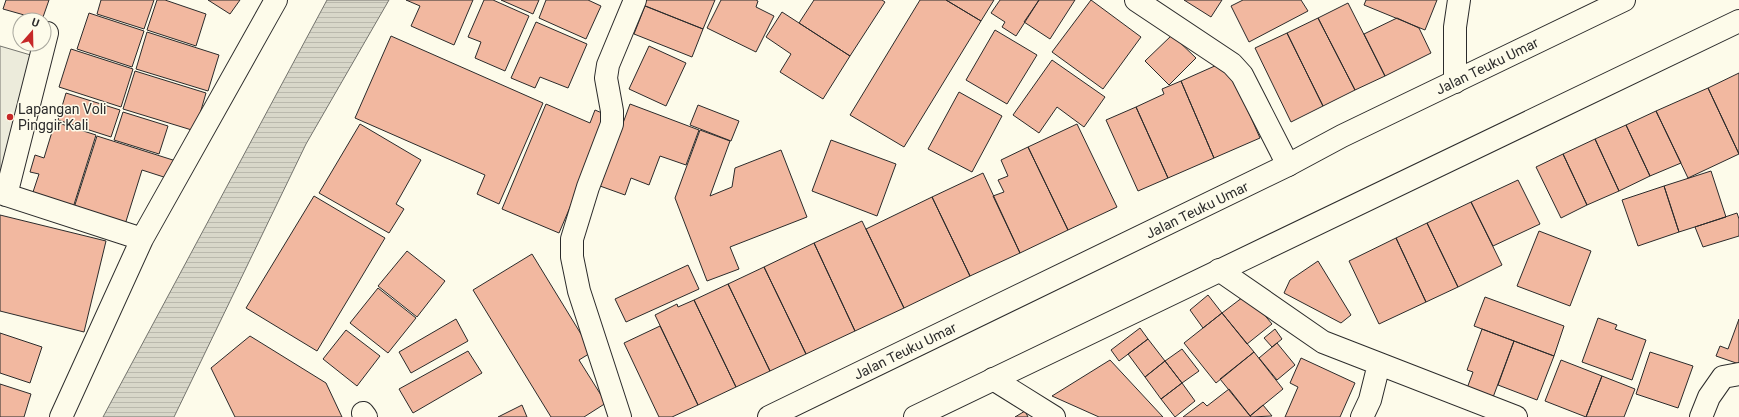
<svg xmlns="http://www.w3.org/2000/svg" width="1739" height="417" viewBox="0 0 1739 417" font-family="Roboto,sans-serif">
  <defs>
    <pattern id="water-rules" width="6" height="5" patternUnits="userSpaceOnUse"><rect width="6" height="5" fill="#d8d7c9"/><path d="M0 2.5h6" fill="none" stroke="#bab9ad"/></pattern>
  </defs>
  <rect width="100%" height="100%" fill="#fdfbea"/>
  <path fill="#ecebdb" stroke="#74746e" d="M 0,46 L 34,56 L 0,179 Z"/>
  <path fill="url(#water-rules)" stroke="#74746e" d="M 327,0 L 389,0 L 306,144 L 174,417 L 103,417 Z"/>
  <path fill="#f2b8a0" stroke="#2b2b2b" d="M 6,0 L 49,0 L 42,20 L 3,9 Z
    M 101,0 L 154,0 L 144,29 L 97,14 Z
    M 157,0 L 165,0 L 206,14 L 196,46 L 147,30 Z
    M 208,0 L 240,0 L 230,14 Z
    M 406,0 L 473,0 L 454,45 L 411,26 L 420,6 Z
    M 484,0 L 493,0 L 529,16 L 505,71 L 475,58 L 481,42 L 468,37 Z
    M 501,0 L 539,0 L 533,14 Z
    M 546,0 L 588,0 L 601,6 L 586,39 L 539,18 Z
    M 639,0 L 715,0 L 703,29 L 638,3 Z
    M 721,0 L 756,0 L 758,1 L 756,7 L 774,16 L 756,52 L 707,28 Z
    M 814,0 L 882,0 L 885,2 L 850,56 L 799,23 Z
    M 920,0 L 946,0 L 981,21 L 904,147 L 850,115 Z
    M 946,0 L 994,0 L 981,21 Z
    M 1000,0 L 1039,0 L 1016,36 L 1002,27 L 1005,22 L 991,13 Z
    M 1039,0 L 1075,0 L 1050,39 L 1024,22 Z
    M 1091,0 L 1141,37 L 1103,89 L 1052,52 Z
    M 1184,0 L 1222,0 L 1211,17 Z
    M 1243,0 L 1301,0 L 1308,11 L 1249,42 L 1231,6 Z
    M 1366,0 L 1437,0 L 1425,30 L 1364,5 Z
    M 1348,3 L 1385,76 L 1355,90 L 1318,18 Z
    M 645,6 L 703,29 L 692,57 L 634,34 Z
    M 782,12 L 850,56 L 823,99 L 780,72 L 791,54 L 766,37 Z
    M 89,13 L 144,31 L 132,67 L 77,49 Z
    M 1318,18 L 1355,90 L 1323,106 L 1287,33 Z
    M 1397,18 L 1419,28 L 1431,53 L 1385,76 L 1364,34 Z
    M 536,22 L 587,44 L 568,88 L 540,77 L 535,88 L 511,78 Z
    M 995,30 L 1037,55 L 1007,104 L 966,80 Z
    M 147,32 L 219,55 L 208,91 L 136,69 Z
    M 1287,33 L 1323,106 L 1291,122 L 1255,48 Z
    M 1172,35 L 1196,58 L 1169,85 L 1145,61 Z
    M 391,36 L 543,103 L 499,204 L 477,194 L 485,175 L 355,118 Z
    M 649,46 L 686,63 L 666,106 L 629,89 Z
    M 71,49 L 133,69 L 121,107 L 59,87 Z
    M 1052,60 L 1105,97 L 1084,127 L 1057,107 L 1039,133 L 1013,115 Z
    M 1226,61 L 1260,138 L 1214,158 L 1181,81 Z
    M 135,71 L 206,93 L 195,131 L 123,109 Z
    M 1739,73 L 1739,154 L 1708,88 Z
    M 1181,81 L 1214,158 L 1168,178 L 1136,107 L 1164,94 L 1162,89 Z
    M 1708,88 L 1739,154 L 1688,178 L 1656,111 Z
    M 959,92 L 1002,116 L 972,172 L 928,149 Z
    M 66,93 L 120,110 L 111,137 L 58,120 Z
    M 546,104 L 590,123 L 595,110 L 609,116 L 559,233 L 502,209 Z
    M 630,104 L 699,130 L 686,165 L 660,156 L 649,185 L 631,178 L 625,195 L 600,186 Z
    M 698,105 L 739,121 L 731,141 L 690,125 Z
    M 1136,107 L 1168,178 L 1138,191 L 1106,120 Z
    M 1656,111 L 1681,163 L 1650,176 L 1626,125 Z
    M 123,112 L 168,126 L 159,154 L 114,140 Z
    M 55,122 L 96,135 L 71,214 L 30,201 L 39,174 L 30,172 L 35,155 L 44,158 Z
    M 360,124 L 421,160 L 396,204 L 404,209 L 389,233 L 319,193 Z
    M 1077,124 L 1117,207 L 1068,230 L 1028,147 Z
    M 1626,125 L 1650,176 L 1619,191 L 1595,139 Z
    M 700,130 L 730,141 L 710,196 L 732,187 L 735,168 L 781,150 L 807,217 L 730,247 L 739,269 L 707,281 L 675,198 Z
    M 97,136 L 176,161 L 170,179 L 142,170 L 123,231 L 72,214 Z
    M 1595,139 L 1619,191 L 1587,205 L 1563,154 Z
    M 831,140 L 896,164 L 877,216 L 812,191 Z
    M 1028,147 L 1068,230 L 1020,253 L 993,196 L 1004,192 L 998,180 L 1008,176 L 1001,160 Z
    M 1563,154 L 1587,205 L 1561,218 L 1536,167 Z
    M 1711,171 L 1726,217 L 1679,232 L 1664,186 Z
    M 983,173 L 1020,253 L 970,276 L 932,197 Z
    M 1518,180 L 1540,224 L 1493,246 L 1471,202 Z
    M 1664,186 L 1679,232 L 1638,246 L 1622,200 Z
    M 314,196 L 385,238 L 317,351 L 246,308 Z
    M 932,197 L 970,276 L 904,308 L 866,229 Z
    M 1471,202 L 1502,265 L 1458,287 L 1427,223 Z
    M 1737,213 L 1739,219 L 1739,236 L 1703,247 L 1695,227 Z
    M 0,215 L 106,241 L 84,332 L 0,311 Z
    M 862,221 L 904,308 L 855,331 L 814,243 Z
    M 1427,223 L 1458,287 L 1426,302 L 1396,238 Z
    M 1539,231 L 1591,251 L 1570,306 L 1517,286 Z
    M 1396,238 L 1426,302 L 1379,324 L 1349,261 Z
    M 814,243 L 855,331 L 806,354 L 764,267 Z
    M 407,251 L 445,281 L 417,317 L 378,286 Z
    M 532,254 L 592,352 L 579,360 L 606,403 L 584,417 L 551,417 L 473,290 Z
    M 1318,261 L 1351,315 L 1341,323 L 1284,293 L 1290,280 Z
    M 688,265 L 699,289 L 626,322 L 615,299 Z
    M 764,267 L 806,354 L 770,371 L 728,284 Z
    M 728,284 L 770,371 L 736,387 L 694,300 Z
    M 378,288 L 416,318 L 388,353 L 350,323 Z
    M 1247,294 L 1272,324 L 1247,344 L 1222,313 Z
    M 1208,295 L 1222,313 L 1203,328 L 1190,310 Z
    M 1485,297 L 1564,326 L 1554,356 L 1474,326 Z
    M 694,300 L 736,387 L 698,405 L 655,315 L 677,304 L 678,307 Z
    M 1222,313 L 1254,352 L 1216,383 L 1184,343 Z
    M 1598,318 L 1617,325 L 1615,329 L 1646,340 L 1632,380 L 1582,362 Z
    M 456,319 L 468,341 L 411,373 L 399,352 Z
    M 1739,319 L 1739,364 L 1716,356 L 1720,346 L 1728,349 Z
    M 660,326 L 698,405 L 672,417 L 659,417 L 624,343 Z
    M 1140,328 L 1148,339 L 1119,361 L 1111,350 Z
    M 1275,329 L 1282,339 L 1272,347 L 1264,338 Z
    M 1482,329 L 1514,341 L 1492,400 L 1466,391 L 1473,372 L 1467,370 Z
    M 346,330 L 380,356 L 357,386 L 323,359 Z
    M 0,333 L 42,347 L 30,383 L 0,373 Z
    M 250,336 L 326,383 L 342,417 L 235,417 L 211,368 Z
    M 1148,339 L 1165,361 L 1145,377 L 1128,354 Z
    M 1514,341 L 1554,356 L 1537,400 L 1498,385 Z
    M 1277,343 L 1295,365 L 1277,380 L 1259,358 Z
    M 1182,349 L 1199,371 L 1182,383 L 1165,361 Z
    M 468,351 L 482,373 L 413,413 L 399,389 Z
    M 1254,352 L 1283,389 L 1250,416 L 1220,379 Z
    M 1650,352 L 1693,366 L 1678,408 L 1636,394 Z
    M 1301,358 L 1355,383 L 1340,417 L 1285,417 L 1298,387 L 1290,383 Z
    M 1110,360 L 1163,417 L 1099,417 L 1052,396 Z
    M 1561,360 L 1602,376 L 1586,417 L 1545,401 Z
    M 1165,361 L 1182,383 L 1161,399 L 1145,377 Z
    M 1602,376 L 1635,389 L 1624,417 L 1586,417 Z
    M 1182,383 L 1195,401 L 1175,417 L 1161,399 Z
    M 0,384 L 31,394 L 24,417 L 0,417 Z
    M 1229,389 L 1251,417 L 1183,417 L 1203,402 L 1207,406 Z
    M 522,405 L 527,417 L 498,417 Z
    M 1263,405 L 1272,416 L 1251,417 L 1250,416 Z
    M 1025,411 L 1028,417 L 1015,417 Z"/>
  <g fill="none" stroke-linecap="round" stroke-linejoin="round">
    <defs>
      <path id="minor" d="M 1136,0 L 1232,64 L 1242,75 L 1288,165
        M 1455,82 L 1455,27 L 1459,0
        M 0,193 L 142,239
        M 6,195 L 47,33
        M 1219,270 L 1323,342 L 1516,417
        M 993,379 L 1054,417
        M 363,413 L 366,417
        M 61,417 L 142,239 L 276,0
        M 620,417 L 579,291 L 572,257 L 572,239 L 588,187 L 612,124 L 612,111 L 606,78 L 608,65 L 635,0
        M 1362,417 L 1370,400 L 1379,364
        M 1701,417 L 1709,397 L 1723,377 L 1739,374"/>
      <path id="highway" d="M 769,417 L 1288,165 L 1342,136 L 1624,0
        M 915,417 L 1739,21"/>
    </defs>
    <use href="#minor" stroke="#2b2b2b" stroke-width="24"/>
    <use href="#highway" stroke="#2b2b2b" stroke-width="24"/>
    <use href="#minor" stroke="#fdfbea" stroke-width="22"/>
    <use href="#highway" stroke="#fdfbea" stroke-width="22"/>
  </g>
  <circle fill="#c62828" stroke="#fdfbea" stroke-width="1.5" cx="10" cy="117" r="4"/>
  <g text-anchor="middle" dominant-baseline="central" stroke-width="3" stroke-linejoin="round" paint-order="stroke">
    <g font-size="14" fill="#2b2b2b" stroke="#fdfbea">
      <text transform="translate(1487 66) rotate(-26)">Jalan Teuku Umar</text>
      <text transform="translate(1197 210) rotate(-26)">Jalan Teuku Umar</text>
      <text transform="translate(905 351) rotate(-26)">Jalan Teuku Umar</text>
    </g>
    <g font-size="14" fill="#2b2b2b" stroke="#fdfbea" text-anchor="start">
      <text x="18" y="109">Lapangan Voli<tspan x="18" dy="16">Pinggir Kali</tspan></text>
    </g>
  </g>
  <g transform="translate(32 32) rotate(20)"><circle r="19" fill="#fdfbea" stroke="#a9a89e"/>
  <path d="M0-3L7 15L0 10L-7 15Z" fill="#c62828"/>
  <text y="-6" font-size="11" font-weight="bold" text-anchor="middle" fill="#2b2b2b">U</text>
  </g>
</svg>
